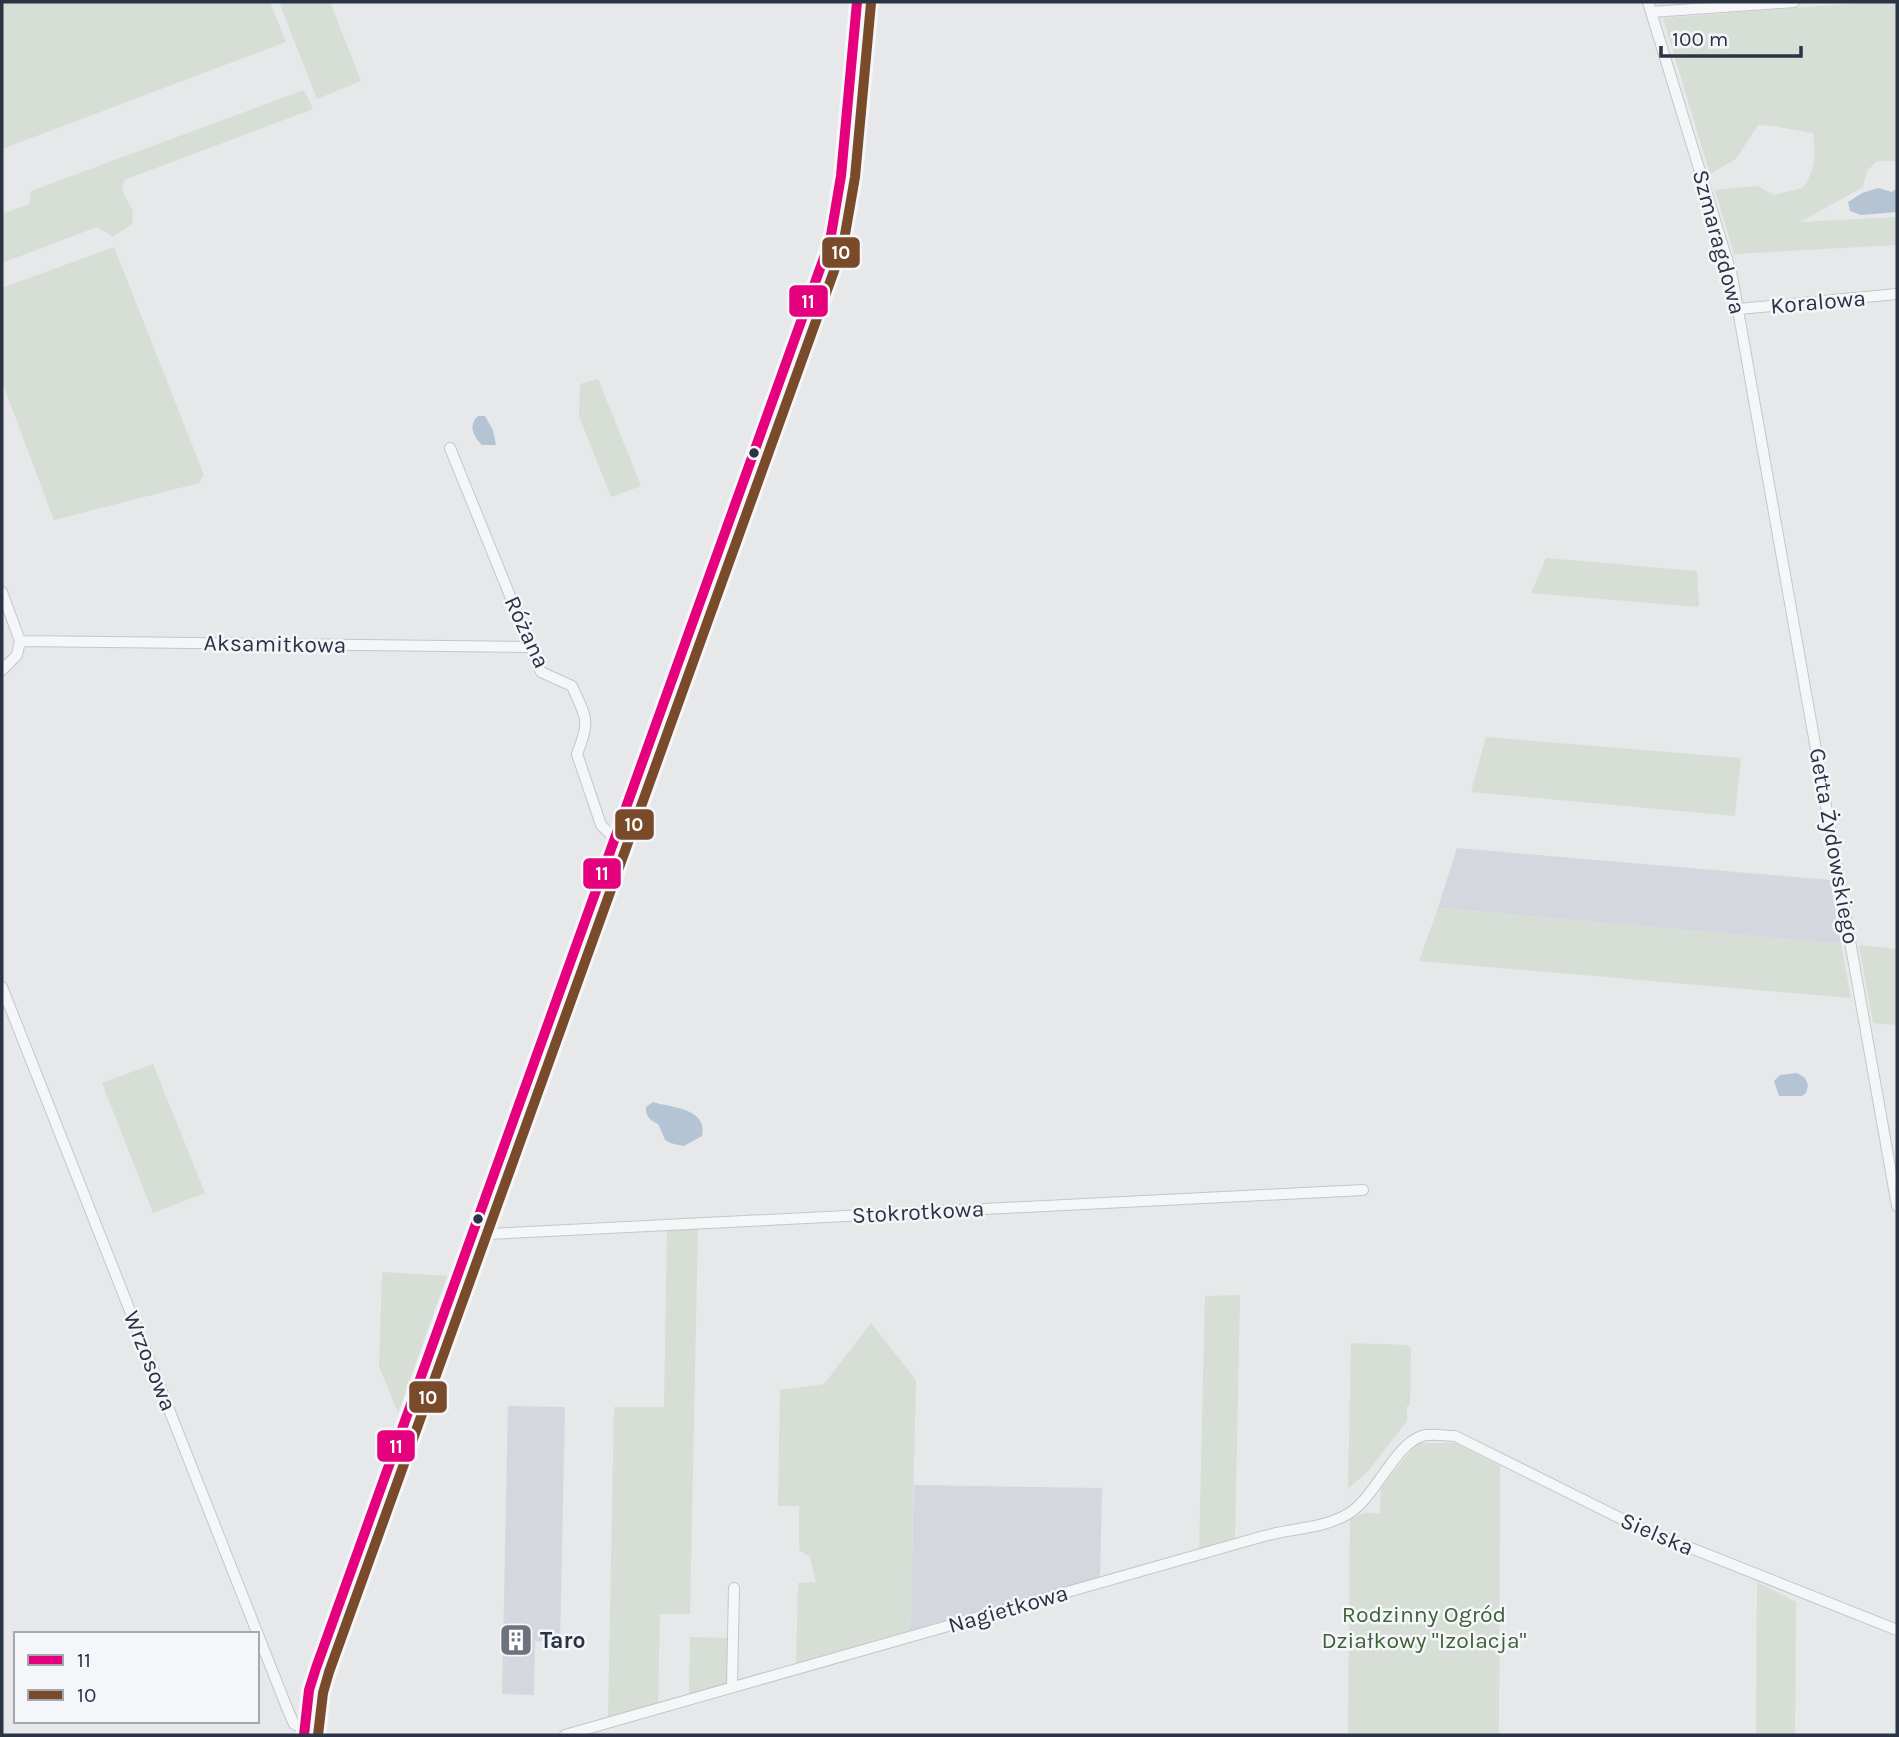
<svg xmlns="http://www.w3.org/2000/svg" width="1899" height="1737" viewBox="0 0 1899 1737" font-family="Karla,sans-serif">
  <rect width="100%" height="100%" fill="#e6e8ea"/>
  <path fill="#d4d7dd" d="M 1457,848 L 1830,880 L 1841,944 L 1438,908 Z
    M 508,1406 L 565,1407 L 560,1642 L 535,1641 L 534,1695 L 502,1694 Z
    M 914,1485 L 1102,1488 L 1100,1579 L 910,1633 Z"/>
  <path fill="#d6ded6" d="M 6,2 L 270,2 L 286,42 L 2,149 L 2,3 Z
    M 279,2 L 330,2 L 361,81 L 317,99 Z
    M 1874,2 L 1897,2 L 1897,161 L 1877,161 L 1867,171 L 1863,187 L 1800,222 L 1897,217 L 1897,245 L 1734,254 L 1715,190 L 1757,186 L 1774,195 L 1803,188 C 1816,168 1816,156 1813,133 C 1793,130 1779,126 1758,125 L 1736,159 L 1710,174 L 1663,18 Z
    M 304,90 L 313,109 L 124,180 L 122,191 L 133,211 L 132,224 L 113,237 L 97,227 L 2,263 L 2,214 L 29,204 L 31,191 Z
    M 114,247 L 204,475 L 199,483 L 54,520 L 2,382 L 2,288 Z
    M 598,379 L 641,486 L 611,497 L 579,416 L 580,384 Z
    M 1546,558 L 1697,571 L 1699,607 L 1531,593 Z
    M 1486,737 L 1741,758 L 1735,816 L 1471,792 Z
    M 1438,908 L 1841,944 L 1851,998 L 1419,961 Z
    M 1859,945 L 1897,949 L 1897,1025 L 1873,1023 Z
    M 153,1064 L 205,1193 L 153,1213 L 102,1083 Z
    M 698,1226 L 690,1614 L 660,1614 L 658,1703 L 608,1718 L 614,1407 L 664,1407 L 667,1228 Z
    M 382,1272 L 447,1276 L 398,1413 L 379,1366 Z
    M 1240,1295 L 1235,1540 L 1199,1551 L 1205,1296 Z
    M 871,1323 L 916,1380 L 910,1633 L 796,1665 L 798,1583 L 816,1582 L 810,1557 L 799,1550 L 799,1506 L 778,1506 L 780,1390 L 824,1384 Z
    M 1351,1343 L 1407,1345 L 1411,1348 L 1410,1405 L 1407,1406 L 1407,1421 L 1369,1470 L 1348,1489 Z
    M 1417,1443 L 1456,1443 L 1500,1466 L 1499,1735 L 1348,1735 L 1350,1519 L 1364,1513 L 1380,1513 L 1381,1487 Z
    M 1757,1582 L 1796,1602 L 1795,1735 L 1756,1735 Z
    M 690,1637 L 728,1638 L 727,1684 L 689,1695 Z"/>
  <path fill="#b4c4d5" d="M 1878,188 L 1892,192 L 1897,188 L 1897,212 L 1861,215 L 1850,211 L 1848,202 L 1862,193 Z
    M 478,416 L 485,416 L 493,430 L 496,445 L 482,445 C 473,436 468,425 478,416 Z
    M 1797,1073 L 1805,1078 L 1808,1085 L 1806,1093 L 1802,1096 L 1779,1096 L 1774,1081 L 1780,1075 Z
    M 653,1102 C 672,1108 708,1108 702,1136 L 684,1146 C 660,1141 668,1143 658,1124 C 650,1120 645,1116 646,1107 Z"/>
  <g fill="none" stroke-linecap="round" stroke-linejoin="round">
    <defs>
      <path id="minor" d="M 1648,2 L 1732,276 L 1897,1206
        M 1651,12 L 1794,2
        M 1739,309 L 1897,294
        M 450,448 L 541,672 L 572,686 C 586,718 591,719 577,754 L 601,825 L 614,838
        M 2,592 L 20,641 L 17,655 L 2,670
        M 20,641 L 530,647
        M 2,987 L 287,1708 L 294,1724 L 304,1729
        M 474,1231 L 488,1234 L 1363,1190
        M 732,1686 L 734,1588
        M 304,1735 L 309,1690 L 316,1668 L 830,241 L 841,176 L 857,2
        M 565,1735 L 1264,1536 C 1293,1528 1322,1529 1348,1514 C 1375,1498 1395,1444 1422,1436 C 1432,1433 1445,1436 1455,1436 L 1638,1527 L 1897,1630"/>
    </defs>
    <use href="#minor" stroke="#c4c6c8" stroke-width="12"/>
    <use href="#minor" stroke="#f5f6f7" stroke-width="10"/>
    <defs>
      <path id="bus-1" d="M 304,1735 L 309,1690 L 316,1668 L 830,241 L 841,176 L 857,2"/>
      <path id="bus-2" d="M 318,1735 L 323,1693 L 329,1672 L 843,246 L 855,177 L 871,3"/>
    </defs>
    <use href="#bus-1" stroke="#f4f6f9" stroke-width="16"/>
    <use href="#bus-2" stroke="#f4f6f9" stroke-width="16"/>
    <use href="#bus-1" stroke="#e5007d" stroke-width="10"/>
    <use href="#bus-2" stroke="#7a4b2a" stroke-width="10"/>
  </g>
  <defs>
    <symbol id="building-square" viewBox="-11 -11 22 22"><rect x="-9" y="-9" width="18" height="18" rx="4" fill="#6c737f" stroke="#f4f6f9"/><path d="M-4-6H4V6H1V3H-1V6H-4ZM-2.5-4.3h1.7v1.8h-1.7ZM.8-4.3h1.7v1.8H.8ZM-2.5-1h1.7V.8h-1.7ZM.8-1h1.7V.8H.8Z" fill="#fff"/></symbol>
  </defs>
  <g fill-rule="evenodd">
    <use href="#building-square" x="497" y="1621" width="38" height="38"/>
  </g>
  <g fill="#2b3445" stroke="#f4f6f9" stroke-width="2.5">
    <circle cx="754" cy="453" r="6"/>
    <circle cx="478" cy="1219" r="6"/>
  </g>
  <g text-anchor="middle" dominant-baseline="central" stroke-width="5" stroke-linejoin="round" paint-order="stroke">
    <g font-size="23" fill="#2b3445" stroke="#f4f6f9">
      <text transform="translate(1719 242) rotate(75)">Szmaragdowa</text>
      <text transform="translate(1818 302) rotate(-5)">Koralowa</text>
      <text transform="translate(527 632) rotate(65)">Różana</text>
      <text transform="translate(275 644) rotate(1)">Aksamitkowa</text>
      <text transform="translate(1834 846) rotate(80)">Getta Żydowskiego</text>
      <text transform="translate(918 1212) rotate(-3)">Stokrotkowa</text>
      <text transform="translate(150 1361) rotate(68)">Wrzosowa</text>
      <text transform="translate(1657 1534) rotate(23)">Sielska</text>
      <text transform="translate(1008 1609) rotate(-16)">Nagietkowa</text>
    </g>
    <g font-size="23" fill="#3f6138" stroke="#f4f6f9">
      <text x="1424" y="1614">Rodzinny Ogród<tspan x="1424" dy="26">Działkowy "Izolacja"</tspan></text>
    </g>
    <g font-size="23" font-weight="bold" fill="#2b3445" stroke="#f4f6f9" text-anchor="start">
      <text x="540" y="1640">Taro</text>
    </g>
  </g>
  <g stroke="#f4f6f9" stroke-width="2.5">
    <rect x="821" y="236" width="40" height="33" rx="7" fill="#7a4b2a"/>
    <rect x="788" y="284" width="41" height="34" rx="7" fill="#e5007d"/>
    <rect x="614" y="808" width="41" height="33" rx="7" fill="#7a4b2a"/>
    <rect x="582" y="857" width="40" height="33" rx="7" fill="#e5007d"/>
    <rect x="408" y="1380" width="40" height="34" rx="7" fill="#7a4b2a"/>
    <rect x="376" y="1429" width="40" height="34" rx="7" fill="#e5007d"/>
  </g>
  <g font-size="19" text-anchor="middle" font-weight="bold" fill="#fff">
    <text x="841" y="259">10</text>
    <text x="808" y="308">11</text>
    <text x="634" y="831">10</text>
    <text x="602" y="880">11</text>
    <text x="428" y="1404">10</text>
    <text x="396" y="1453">11</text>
  </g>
  <rect width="1899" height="1737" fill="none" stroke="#2b3445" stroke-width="7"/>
  <rect x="14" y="1632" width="245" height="91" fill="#f4f6f9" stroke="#a4a8b1" stroke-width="2"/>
  <rect x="28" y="1655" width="35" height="10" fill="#e5007d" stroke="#a4a8b1" stroke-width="2"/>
  <text x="77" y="1667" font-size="21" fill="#2b3445">11</text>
  <rect x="28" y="1690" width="35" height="10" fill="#7a4b2a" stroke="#a4a8b1" stroke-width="2"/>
  <text x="77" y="1702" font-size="21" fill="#2b3445">10</text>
  <path d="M1661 46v10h140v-10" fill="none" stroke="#2b3445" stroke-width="3.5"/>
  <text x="1672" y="46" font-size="21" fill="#2b3445" stroke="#f4f6f9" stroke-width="5" paint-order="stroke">100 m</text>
</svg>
